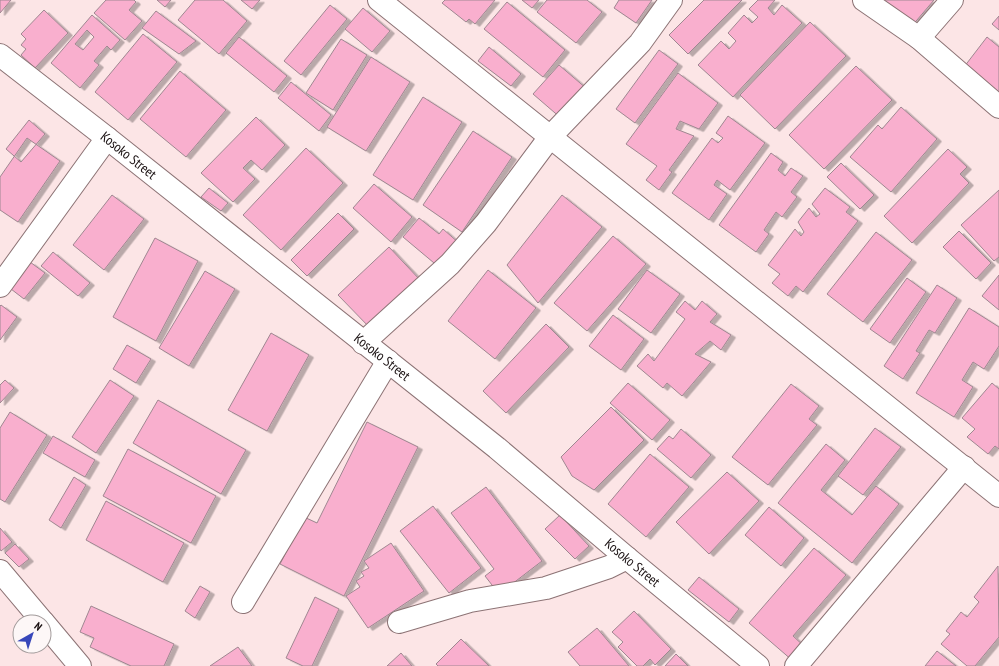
<svg xmlns="http://www.w3.org/2000/svg" width="999" height="666" viewBox="0 0 999 666" font-family="'PT Sans Narrow',sans-serif">
  <defs>
    <filter id="shadow"><feDropShadow dx="4.5" dy="2.5" stdDeviation="0" flood-color="#0004"/></filter>
  </defs>
  <rect width="100%" height="100%" fill="#fce5e6"/>
  <path fill="#f9afce" stroke="#9f8791" fill-rule="evenodd" filter="url(#shadow)" d="M 0,0 L 11,0 L 0,13 Z
    M 106,0 L 134,0 L 136,2 L 129,10 L 142,21 L 125,40 L 94,13 Z
    M 157,0 L 171,0 L 165,7 Z
    M 195,0 L 223,0 L 247,21 L 219,54 L 178,20 Z
    M 241,0 L 260,0 L 252,9 Z
    M 445,0 L 495,0 L 475,24 L 469,19 L 466,22 L 442,3 Z
    M 522,0 L 539,0 L 532,8 Z
    M 547,0 L 587,0 L 602,12 L 576,43 L 537,12 Z
    M 619,0 L 652,0 L 636,23 L 614,8 Z
    M 704,0 L 742,0 L 688,54 L 669,35 Z
    M 758,0 L 775,0 L 768,8 L 774,15 L 782,5 L 802,23 L 733,97 L 698,65 L 721,41 L 729,49 L 736,41 L 728,33 L 744,15 L 752,23 L 758,17 L 749,9 Z
    M 879,0 L 934,0 L 911,27 Z
    M 507,2 L 565,50 L 543,77 L 484,29 Z
    M 330,5 L 347,19 L 301,75 L 284,61 Z
    M 363,8 L 390,31 L 372,52 L 345,29 Z
    M 44,10 L 68,33 L 35,68 L 21,55 L 26,49 L 21,45 L 26,39 L 21,34 Z
    M 156,11 L 196,41 L 179,54 L 142,28 Z
    M 92,15 L 120,40 L 111,50 L 107,46 L 94,61 L 99,65 L 80,88 L 51,63 ZM 87,30 L 94,37 L 83,50 L 75,44 Z
    M 999,16 L 999,30 L 992,24 Z
    M 810,22 L 846,56 L 775,129 L 740,95 Z
    M 143,34 L 177,62 L 128,120 L 95,92 Z
    M 239,37 L 287,76 L 274,92 L 226,53 Z
    M 987,37 L 999,47 L 999,95 L 964,67 Z
    M 341,39 L 367,55 L 333,110 L 306,93 Z
    M 489,47 L 521,74 L 511,86 L 478,61 Z
    M 659,50 L 678,64 L 635,123 L 616,109 Z
    M 371,57 L 410,82 L 366,151 L 327,127 Z
    M 559,65 L 587,89 L 562,119 L 533,94 Z
    M 856,66 L 892,100 L 824,169 L 789,135 Z
    M 180,71 L 226,110 L 186,157 L 140,119 Z
    M 678,73 L 718,103 L 699,129 L 680,121 L 676,129 L 694,136 L 669,170 L 672,172 L 659,190 L 646,180 L 657,166 L 626,144 Z
    M 291,82 L 331,115 L 319,131 L 278,98 Z
    M 423,97 L 462,122 L 413,200 L 373,175 Z
    M 901,107 L 937,139 L 891,192 L 850,157 L 878,125 L 882,129 Z
    M 728,116 L 765,143 L 730,190 L 717,180 L 714,185 L 727,194 L 709,220 L 672,193 L 712,138 L 718,143 L 723,138 L 716,133 Z
    M 256,117 L 285,145 L 262,170 L 251,160 L 243,168 L 255,179 L 233,202 L 201,173 Z
    M 29,120 L 45,134 L 21,162 L 6,149 Z
    M 473,131 L 512,157 L 462,232 L 423,205 Z
    M 27,138 L 60,161 L 18,222 L 0,210 L 0,177 Z
    M 306,148 L 343,183 L 281,250 L 243,215 Z
    M 948,149 L 967,167 L 960,174 L 969,183 L 912,243 L 884,216 Z
    M 771,153 L 783,162 L 778,170 L 785,176 L 791,168 L 803,176 L 791,192 L 797,197 L 782,217 L 776,212 L 764,230 L 769,234 L 756,252 L 719,225 Z
    M 841,163 L 874,195 L 860,209 L 827,177 Z
    M 374,184 L 412,217 L 391,242 L 353,208 Z
    M 209,188 L 228,203 L 221,211 L 201,197 Z
    M 825,188 L 850,207 L 846,212 L 858,221 L 803,292 L 796,286 L 788,296 L 772,283 L 780,274 L 768,265 L 795,229 L 801,236 L 804,232 L 798,222 L 809,208 L 816,217 L 820,214 L 812,204 Z
    M 999,190 L 999,257 L 994,261 L 961,225 Z
    M 112,195 L 144,219 L 104,270 L 73,245 Z
    M 562,195 L 602,227 L 538,303 L 507,265 Z
    M 338,213 L 354,229 L 307,276 L 291,260 Z
    M 419,218 L 439,234 L 443,229 L 460,244 L 440,268 L 403,237 Z
    M 959,231 L 991,263 L 976,279 L 943,247 Z
    M 876,232 L 912,260 L 863,322 L 827,294 Z
    M 613,236 L 646,264 L 587,331 L 554,303 Z
    M 155,238 L 198,261 L 156,341 L 113,317 Z
    M 389,247 L 421,281 L 371,329 L 338,295 Z
    M 53,252 L 90,283 L 78,296 L 41,266 Z
    M 30,262 L 45,273 L 24,299 L 11,289 Z
    M 488,270 L 536,308 L 495,359 L 448,321 Z
    M 647,270 L 680,294 L 651,333 L 618,309 Z
    M 205,271 L 235,289 L 189,366 L 159,348 Z
    M 999,275 L 999,310 L 982,296 Z
    M 907,278 L 926,292 L 890,343 L 870,329 Z
    M 937,285 L 957,298 L 935,333 L 929,330 L 916,351 L 920,353 L 903,379 L 884,366 Z
    M 685,301 L 695,310 L 702,301 L 717,314 L 710,322 L 731,335 L 721,350 L 710,341 L 695,354 L 711,362 L 682,396 L 667,383 L 663,388 L 637,366 L 648,354 L 654,361 L 685,319 L 676,312 Z
    M 1,305 L 17,317 L 0,340 L 0,306 Z
    M 969,308 L 999,327 L 999,346 L 984,369 L 973,362 L 962,380 L 973,387 L 954,417 L 916,393 Z
    M 613,315 L 644,339 L 621,370 L 589,346 Z
    M 546,324 L 569,347 L 506,413 L 483,391 Z
    M 271,333 L 309,355 L 267,431 L 228,410 Z
    M 127,345 L 151,359 L 136,383 L 113,369 Z
    M 5,380 L 14,388 L 0,403 L 0,385 Z
    M 110,380 L 134,396 L 96,453 L 72,437 Z
    M 628,383 L 670,420 L 652,440 L 610,403 Z
    M 992,383 L 999,389 L 999,449 L 995,446 L 988,454 L 967,437 L 975,429 L 962,418 Z
    M 791,384 L 819,406 L 809,419 L 817,425 L 768,485 L 732,457 Z
    M 158,400 L 246,450 L 221,494 L 133,443 Z
    M 611,407 L 644,440 L 594,490 L 572,476 L 561,457 Z
    M 10,412 L 47,435 L 5,502 L 0,499 L 0,428 Z
    M 367,422 L 418,447 L 344,596 L 280,564 L 304,517 L 317,523 Z
    M 875,428 L 901,447 L 863,495 L 838,476 Z
    M 681,429 L 711,455 L 691,478 L 657,449 L 669,436 L 673,439 Z
    M 53,436 L 95,460 L 85,477 L 43,453 Z
    M 826,444 L 845,460 L 821,490 L 852,515 L 876,486 L 899,504 L 852,563 L 778,503 Z
    M 128,449 L 216,496 L 191,543 L 103,496 Z
    M 650,454 L 689,487 L 646,537 L 608,504 Z
    M 727,472 L 759,501 L 709,554 L 676,522 Z
    M 74,477 L 86,485 L 61,528 L 49,520 Z
    M 486,487 L 542,561 L 499,594 L 485,576 L 494,569 L 451,513 Z
    M 106,501 L 184,543 L 163,582 L 86,540 Z
    M 433,506 L 481,568 L 449,593 L 400,531 Z
    M 769,507 L 804,538 L 781,566 L 745,535 Z
    M 560,515 L 589,546 L 575,559 L 545,529 Z
    M 0,528 L 12,542 L 1,551 L 0,549 Z
    M 391,543 L 424,591 L 368,628 L 346,596 L 360,587 L 356,581 L 364,576 L 361,572 L 369,568 L 364,561 Z
    M 15,544 L 29,559 L 19,567 L 5,553 Z
    M 814,548 L 846,575 L 793,636 L 805,647 L 793,661 L 749,623 Z
    M 998,566 L 999,637 L 975,666 L 967,666 L 941,644 L 950,634 L 946,631 L 961,612 L 967,617 L 979,602 L 974,597 Z
    M 699,577 L 739,609 L 729,622 L 688,590 Z
    M 200,586 L 210,592 L 195,618 L 185,611 Z
    M 315,597 L 339,609 L 312,666 L 303,666 L 286,658 Z
    M 91,606 L 174,644 L 164,666 L 131,666 L 90,647 L 94,638 L 80,632 Z
    M 634,611 L 671,649 L 655,665 L 650,659 L 643,666 L 637,666 L 618,647 L 623,642 L 612,632 Z
    M 597,628 L 629,666 L 580,666 L 568,652 Z
    M 461,639 L 489,666 L 438,666 L 436,664 Z
    M 238,647 L 252,666 L 210,666 Z
    M 937,651 L 956,666 L 925,666 Z
    M 401,653 L 412,666 L 387,666 Z
    M 676,654 L 688,666 L 665,666 Z"/>
  <g fill="none" stroke-linecap="round" stroke-linejoin="round">
    <defs>
      <g id="minor">
        <path d="M 379,0 L 999,496"/>
        <path d="M 864,0 L 919,38 L 999,107"/>
        <path d="M 919,38 L 952,0"/>
        <path id="s1" d="M 0,55 L 107,138 L 497,448 L 627,558 L 758,666"/>
        <path d="M 0,286 L 107,138"/>
        <path d="M 363,343 L 450,264 L 486,223 L 550,137 L 640,43 L 671,0"/>
        <path d="M 0,571 L 43,622"/>
        <path d="M 243,602 L 388,361"/>
        <path d="M 399,622 L 470,601 L 546,588 L 609,567 L 627,558"/>
        <path d="M 44,623 L 80,666"/>
        <path d="M 796,666 L 964,467"/>
      </g>
    </defs>
    <use href="#minor" stroke="#8c7375" stroke-width="24"/>
    <use href="#minor" stroke="#fff" stroke-width="22"/>
  </g>
  <g text-anchor="middle" dominant-baseline="central" stroke-width="4" stroke-linejoin="round" paint-order="stroke">
    <g font-size="14" fill="#191011" stroke="#fdf7f7">
      <text stroke="none"><textPath href="#s1" startOffset="163">Kosoko Street</textPath></text>
      <text stroke="none"><textPath href="#s1" startOffset="487">Kosoko Street</textPath></text>
      <text stroke="none"><textPath href="#s1" startOffset="811">Kosoko Street</textPath></text>
    </g>
  </g>
  <g transform="translate(32 634) rotate(39)"><circle r="19" fill="#fdf7f7" stroke="#a29b9b"/>
  <path d="M0-3L7 15L0 10L-7 15Z" fill="#3847ba"/>
  <text y="-6" font-size="11" font-weight="bold" text-anchor="middle" fill="#191011">N</text>
  </g>
</svg>
